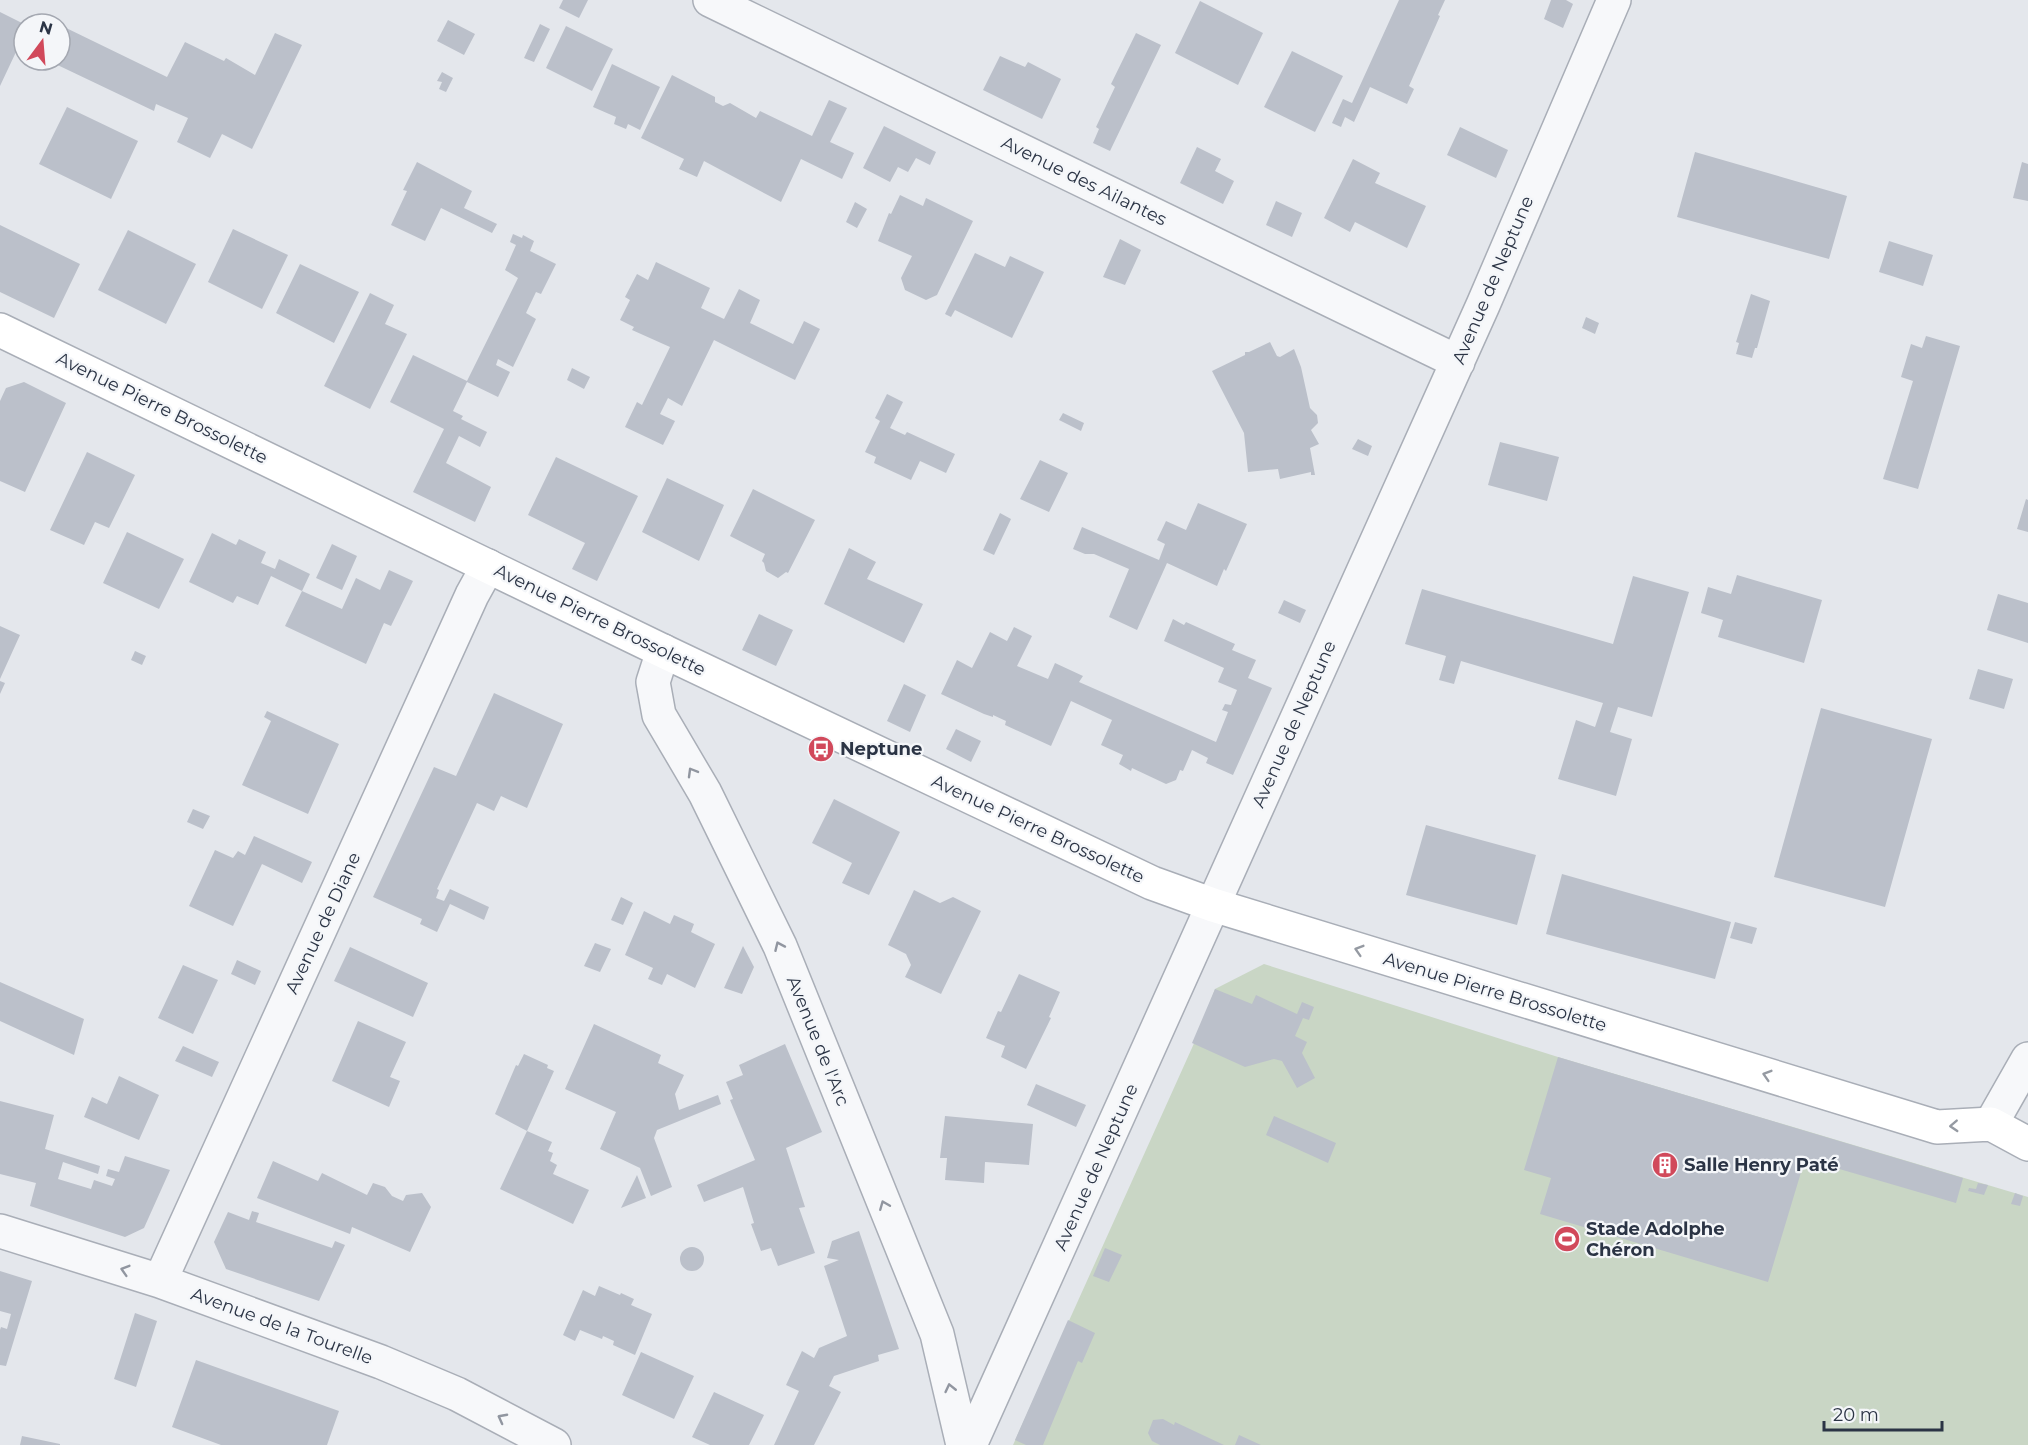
<svg xmlns="http://www.w3.org/2000/svg" width="2028" height="1445" viewBox="0 0 2028 1445" font-family="Montserrat,sans-serif">
  <rect width="100%" height="100%" fill="#e4e7ec"/>
  <path fill="#c9d6c5" d="M 1264,964 L 1558,1057 L 2028,1197 L 2028,1445 L 1013,1445 L 1196,1039 L 1215,989 Z"/>
  <path fill="#bbc0ca" d="M 563,0 L 588,0 L 579,18 L 559,8 Z
    M 1399,0 L 1445,0 L 1438,15 L 1440,16 L 1409,86 L 1414,89 L 1407,104 L 1370,87 L 1354,122 L 1345,117 L 1341,127 L 1332,123 L 1343,99 L 1352,103 Z
    M 1551,0 L 1566,0 L 1573,4 L 1563,28 L 1544,19 Z
    M 1200,1 L 1263,33 L 1238,85 L 1175,53 Z
    M 0,12 L 24,24 L 24,35 L 0,86 Z
    M 39,15 L 57,24 L 35,24 Z
    M 448,20 L 475,34 L 464,55 L 437,41 Z
    M 540,24 L 550,29 L 534,62 L 524,58 Z
    M 60,25 L 167,77 L 185,42 L 224,61 L 226,58 L 255,75 L 275,33 L 302,45 L 252,149 L 222,134 L 210,158 L 177,142 L 188,118 L 156,104 L 154,111 L 47,60 L 60,60 Z
    M 566,26 L 613,49 L 592,91 L 546,68 Z
    M 1136,33 L 1161,45 L 1110,151 L 1093,143 L 1099,129 L 1096,127 L 1115,87 L 1111,84 Z
    M 1292,51 L 1343,76 L 1315,132 L 1264,107 Z
    M 1000,56 L 1025,67 L 1028,62 L 1061,79 L 1042,119 L 983,90 Z
    M 612,64 L 660,87 L 640,130 L 628,124 L 626,129 L 614,124 L 616,117 L 593,107 Z
    M 442,72 L 453,78 L 446,92 L 439,89 L 442,82 L 437,81 Z
    M 672,75 L 715,97 L 715,102 L 723,106 L 730,103 L 756,118 L 760,111 L 812,136 L 829,100 L 847,108 L 830,142 L 854,153 L 842,179 L 801,159 L 781,202 L 704,161 L 697,177 L 679,169 L 684,159 L 641,138 Z
    M 67,107 L 138,141 L 111,199 L 39,164 Z
    M 884,126 L 936,152 L 930,165 L 916,158 L 908,172 L 898,167 L 890,182 L 863,168 Z
    M 1460,127 L 1508,150 L 1496,178 L 1447,155 Z
    M 1197,147 L 1221,159 L 1215,171 L 1234,181 L 1223,204 L 1180,183 Z
    M 1695,152 L 1847,196 L 1829,259 L 1677,217 Z
    M 1353,159 L 1380,173 L 1375,183 L 1426,206 L 1407,248 L 1355,222 L 1350,232 L 1324,218 Z
    M 417,162 L 472,191 L 464,208 L 497,224 L 492,233 L 441,208 L 425,241 L 391,225 L 407,191 L 403,190 Z
    M 2022,162 L 2028,164 L 2028,201 L 2013,198 Z
    M 900,195 L 923,206 L 926,198 L 973,221 L 937,295 L 926,300 L 905,290 L 901,278 L 912,256 L 878,241 L 889,213 L 891,214 Z
    M 1276,201 L 1302,213 L 1292,237 L 1266,225 Z
    M 855,202 L 867,209 L 857,228 L 846,222 Z
    M 0,225 L 80,264 L 54,318 L 0,292 Z
    M 233,229 L 288,255 L 262,309 L 208,282 Z
    M 128,230 L 196,264 L 166,324 L 98,290 Z
    M 513,234 L 522,238 L 523,235 L 534,241 L 530,251 L 556,264 L 541,294 L 536,292 L 526,313 L 536,319 L 513,367 L 498,359 L 496,365 L 510,372 L 498,397 L 467,382 L 453,411 L 463,416 L 461,419 L 487,432 L 480,447 L 459,436 L 446,463 L 491,487 L 475,522 L 413,492 L 444,429 L 390,402 L 413,355 L 467,381 L 518,278 L 505,270 L 516,245 L 510,242 Z
    M 1120,239 L 1141,250 L 1125,285 L 1103,277 Z
    M 1889,241 L 1933,255 L 1923,286 L 1879,272 Z
    M 975,253 L 1005,267 L 1010,256 L 1044,272 L 1012,338 L 955,310 L 951,317 L 945,314 Z
    M 656,262 L 710,288 L 701,308 L 724,319 L 739,289 L 760,300 L 750,323 L 793,344 L 804,321 L 820,329 L 795,380 L 714,340 L 682,406 L 668,398 L 660,414 L 675,421 L 663,445 L 625,427 L 637,402 L 642,405 L 670,347 L 632,330 L 634,327 L 620,320 L 630,300 L 625,297 L 637,274 L 648,280 Z
    M 300,264 L 359,292 L 334,343 L 276,313 Z
    M 370,293 L 394,305 L 385,324 L 407,334 L 370,409 L 324,386 Z
    M 1751,294 L 1770,301 L 1757,348 L 1755,348 L 1752,358 L 1736,354 L 1739,343 L 1736,342 Z
    M 1586,317 L 1599,323 L 1595,334 L 1582,328 Z
    M 1926,336 L 1960,346 L 1918,489 L 1883,479 L 1913,381 L 1901,377 L 1911,344 L 1922,348 Z
    M 1270,342 L 1277,356 L 1280,357 L 1294,349 L 1301,367 L 1310,408 L 1317,415 L 1318,423 L 1311,430 L 1319,444 L 1310,448 L 1315,475 L 1311,475 L 1311,472 L 1280,479 L 1278,469 L 1248,472 L 1244,433 L 1212,371 L 1245,355 L 1245,352 L 1249,352 Z
    M 572,368 L 590,377 L 584,389 L 567,380 Z
    M 24,382 L 66,403 L 25,492 L 0,481 L 0,401 L 6,388 Z
    M 887,394 L 903,402 L 890,428 L 905,435 L 907,432 L 955,454 L 946,473 L 920,461 L 911,480 L 874,463 L 876,457 L 865,452 L 880,421 L 875,418 Z
    M 1063,413 L 1084,423 L 1081,431 L 1059,420 Z
    M 1358,439 L 1372,446 L 1368,456 L 1352,449 Z
    M 1500,442 L 1559,457 L 1547,501 L 1488,485 Z
    M 87,452 L 135,475 L 109,528 L 95,522 L 84,545 L 50,530 Z
    M 556,457 L 638,496 L 597,581 L 572,569 L 585,543 L 528,515 Z
    M 1040,460 L 1068,473 L 1049,512 L 1020,499 Z
    M 667,478 L 724,505 L 699,561 L 642,532 Z
    M 753,489 L 815,520 L 788,573 L 786,572 L 778,578 L 766,571 L 764,563 L 762,561 L 765,554 L 730,536 Z
    M 2026,499 L 2028,500 L 2028,532 L 2017,529 Z
    M 1198,503 L 1247,524 L 1226,571 L 1224,569 L 1217,586 L 1167,563 L 1137,630 L 1109,617 L 1129,569 L 1094,554 L 1085,554 L 1073,549 L 1082,527 L 1159,560 L 1165,544 L 1157,540 L 1166,521 L 1186,530 Z
    M 1000,513 L 1011,519 L 994,555 L 983,550 Z
    M 127,532 L 184,559 L 159,609 L 103,583 Z
    M 212,533 L 236,545 L 239,539 L 266,552 L 261,563 L 275,569 L 279,559 L 310,574 L 302,591 L 342,609 L 356,578 L 380,590 L 389,570 L 413,581 L 391,626 L 384,623 L 366,664 L 285,626 L 302,591 L 271,576 L 258,605 L 237,596 L 233,603 L 189,582 Z
    M 332,544 L 357,556 L 342,590 L 316,578 Z
    M 849,548 L 876,562 L 867,579 L 923,604 L 904,643 L 824,604 Z
    M 1737,575 L 1822,600 L 1804,663 L 1718,637 L 1723,620 L 1701,613 L 1708,587 L 1731,594 Z
    M 1633,576 L 1689,592 L 1652,717 L 1618,707 L 1610,732 L 1632,739 L 1616,796 L 1558,779 L 1576,720 L 1595,727 L 1603,703 L 1461,661 L 1454,684 L 1439,680 L 1446,656 L 1405,644 L 1422,589 L 1613,644 Z
    M 1998,594 L 2028,603 L 2028,643 L 1987,630 Z
    M 1284,600 L 1306,610 L 1300,623 L 1278,613 Z
    M 759,614 L 793,630 L 776,666 L 742,650 Z
    M 1173,619 L 1184,625 L 1186,622 L 1235,644 L 1232,650 L 1256,660 L 1248,678 L 1272,688 L 1233,775 L 1206,763 L 1208,758 L 1192,750 L 1183,771 L 1180,770 L 1176,780 L 1166,784 L 1132,768 L 1131,771 L 1119,764 L 1123,755 L 1101,745 L 1112,720 L 1071,701 L 1051,746 L 1005,725 L 1006,721 L 993,715 L 993,717 L 984,714 L 941,694 L 957,660 L 972,668 L 990,632 L 1007,641 L 1014,627 L 1032,636 L 1017,666 L 1048,679 L 1055,663 L 1083,676 L 1079,682 L 1216,742 L 1228,712 L 1222,710 L 1225,704 L 1231,705 L 1237,690 L 1218,682 L 1224,668 L 1164,641 Z
    M 0,626 L 20,635 L 0,679 Z
    M 135,651 L 146,656 L 142,665 L 131,660 Z
    M 1978,669 L 2013,679 L 2004,709 L 1969,699 Z
    M 0,681 L 5,683 L 0,694 Z
    M 904,684 L 926,695 L 910,732 L 887,721 Z
    M 494,693 L 563,724 L 527,808 L 501,796 L 494,811 L 477,803 L 437,889 L 439,890 L 436,898 L 444,901 L 450,889 L 489,907 L 484,920 L 450,904 L 437,932 L 420,924 L 422,919 L 373,897 L 434,767 L 456,776 Z
    M 1821,708 L 1932,739 L 1885,907 L 1774,877 Z
    M 267,711 L 339,744 L 308,814 L 242,785 L 271,721 L 264,717 Z
    M 956,729 L 981,741 L 971,762 L 946,749 Z
    M 834,799 L 900,832 L 869,895 L 842,883 L 852,863 L 812,843 Z
    M 193,809 L 210,816 L 203,829 L 187,822 Z
    M 1426,825 L 1536,855 L 1517,925 L 1406,895 Z
    M 254,836 L 312,862 L 302,883 L 262,864 L 233,926 L 189,906 L 215,850 L 233,858 L 238,851 L 245,855 Z
    M 1562,874 L 1731,922 L 1715,979 L 1546,934 Z
    M 914,890 L 940,903 L 953,897 L 981,911 L 941,994 L 905,977 L 911,965 L 906,954 L 888,945 Z
    M 621,897 L 633,903 L 623,925 L 611,920 Z
    M 644,911 L 670,924 L 674,915 L 694,924 L 691,932 L 715,944 L 695,988 L 667,974 L 662,985 L 648,979 L 653,968 L 625,955 Z
    M 1735,922 L 1757,928 L 1752,944 L 1730,938 Z
    M 595,943 L 611,949 L 600,972 L 584,966 Z
    M 743,946 L 754,967 L 742,994 L 724,988 Z
    M 350,947 L 428,983 L 413,1017 L 334,981 Z
    M 237,960 L 261,971 L 255,985 L 231,974 Z
    M 183,965 L 218,980 L 193,1034 L 158,1018 Z
    M 1019,974 L 1060,992 L 1049,1017 L 1051,1018 L 1026,1069 L 1001,1057 L 1005,1046 L 986,1038 L 998,1011 L 1001,1012 Z
    M 0,982 L 84,1019 L 74,1055 L 0,1021 Z
    M 1215,989 L 1252,1004 L 1256,995 L 1297,1014 L 1302,1002 L 1314,1007 L 1309,1020 L 1303,1018 L 1295,1036 L 1307,1042 L 1302,1053 L 1315,1078 L 1297,1088 L 1282,1061 L 1274,1059 L 1245,1067 L 1192,1043 Z
    M 358,1021 L 406,1042 L 390,1077 L 400,1081 L 389,1107 L 332,1081 Z
    M 594,1024 L 661,1055 L 658,1063 L 684,1075 L 675,1094 L 679,1110 L 718,1095 L 721,1104 L 657,1130 L 654,1138 L 672,1187 L 651,1196 L 640,1168 L 600,1149 L 616,1112 L 565,1089 Z
    M 785,1044 L 822,1132 L 786,1148 L 805,1207 L 799,1208 L 815,1253 L 778,1266 L 771,1248 L 761,1251 L 751,1224 L 754,1223 L 743,1187 L 704,1202 L 697,1185 L 755,1160 L 730,1100 L 733,1099 L 726,1082 L 743,1075 L 739,1065 Z
    M 183,1046 L 219,1062 L 212,1077 L 175,1061 Z
    M 524,1054 L 548,1065 L 547,1068 L 554,1071 L 527,1131 L 495,1114 L 516,1065 L 518,1066 Z
    M 1558,1057 L 1963,1178 L 1956,1203 L 1805,1159 L 1768,1282 L 1540,1214 L 1551,1178 L 1524,1170 Z
    M 119,1076 L 159,1095 L 139,1140 L 84,1117 L 92,1097 L 107,1104 Z
    M 1036,1084 L 1086,1105 L 1076,1127 L 1027,1105 Z
    M 0,1101 L 54,1115 L 45,1149 L 100,1166 L 98,1174 L 63,1162 L 58,1179 L 91,1189 L 94,1180 L 112,1186 L 115,1179 L 106,1176 L 108,1169 L 119,1172 L 125,1156 L 170,1170 L 144,1228 L 125,1237 L 30,1206 L 36,1183 L 0,1174 Z
    M 945,1116 L 1033,1124 L 1029,1165 L 985,1162 L 984,1183 L 945,1180 L 947,1158 L 940,1158 Z
    M 1274,1116 L 1336,1143 L 1328,1163 L 1266,1135 Z
    M 527,1131 L 552,1142 L 548,1151 L 553,1153 L 550,1161 L 557,1165 L 553,1174 L 589,1190 L 573,1224 L 500,1189 Z
    M 273,1161 L 318,1181 L 322,1173 L 367,1195 L 373,1183 L 385,1187 L 392,1196 L 403,1201 L 406,1195 L 422,1193 L 431,1207 L 410,1252 L 352,1227 L 350,1234 L 257,1198 Z
    M 637,1175 L 646,1198 L 621,1208 Z
    M 1978,1183 L 1988,1185 L 1984,1195 L 1968,1191 L 1969,1188 L 1976,1189 Z
    M 2015,1193 L 2023,1196 L 2020,1206 L 2011,1204 Z
    M 252,1211 L 259,1213 L 256,1222 L 332,1248 L 335,1241 L 345,1245 L 319,1301 L 226,1269 L 214,1242 L 228,1212 L 249,1220 Z
    M 859,1231 L 899,1349 L 878,1355 L 879,1361 L 834,1376 L 829,1386 L 841,1392 L 814,1445 L 774,1445 L 799,1391 L 786,1385 L 802,1351 L 814,1358 L 819,1348 L 847,1336 L 824,1266 L 839,1260 L 827,1258 L 832,1241 Z
    M680 1259a12 12 0 1 1 24 0a12 12 0 1 1-24 0Z
    M 1105,1248 L 1122,1255 L 1109,1282 L 1093,1276 Z
    M 0,1271 L 32,1281 L 6,1366 L 0,1365 L 0,1330 L 1,1327 L 7,1329 L 11,1314 L 0,1311 Z
    M 599,1286 L 620,1295 L 621,1293 L 634,1299 L 631,1305 L 652,1314 L 635,1355 L 613,1345 L 614,1341 L 603,1336 L 602,1339 L 580,1330 L 575,1341 L 563,1335 L 583,1290 L 595,1296 Z
    M 135,1313 L 157,1321 L 136,1387 L 114,1379 Z
    M 1068,1320 L 1095,1333 L 1082,1363 L 1078,1361 L 1043,1445 L 1026,1445 L 1015,1440 Z
    M 641,1352 L 694,1376 L 674,1419 L 622,1395 Z
    M 196,1360 L 339,1411 L 327,1445 L 221,1445 L 172,1427 Z
    M 714,1392 L 764,1415 L 749,1445 L 710,1445 L 692,1437 Z
    M 1163,1419 L 1174,1425 L 1175,1422 L 1224,1445 L 1160,1445 L 1152,1441 L 1148,1433 L 1153,1420 Z
    M 1239,1435 L 1261,1445 L 1235,1445 Z
    M 22,1436 L 60,1444 L 60,1445 L 20,1445 Z"/>
  <g fill="none" stroke-linecap="round" stroke-linejoin="round">
    <defs>
      <path id="street" d="M 710,0 L 1458,362
        M 663,651 L 653,682 L 659,715 L 705,793 L 780,946 L 937,1334 L 963,1445
        M 1991,1124 L 2028,1059
        M 0,1231 L 160,1281 L 381,1362 L 457,1394 L 554,1445
        M 160,1281 L 472,595 L 488,566
        M 970,1445 L 1483,305 L 1614,0"/>
      <path id="secondary" d="M 0,330 L 663,651 L 1152,883 L 1213,905 L 1937,1127 L 1991,1124 L 2028,1144"/>
    </defs>
    <use href="#street" stroke="#a9aeb7" stroke-width="36"/>
    <use href="#secondary" stroke="#a9aeb7" stroke-width="36"/>
    <use href="#street" stroke="#f7f8fa" stroke-width="33"/>
    <use href="#secondary" stroke="#fff" stroke-width="33"/>
  </g>
  <defs><path id="oneway-chevron" d="M-2-3.5L2.5 0L-2 3.5" fill="none" stroke-width="1.6" stroke-linecap="round" stroke-linejoin="round" transform="scale(1.5)"/></defs>
  <g stroke="#9196a0">
    <use href="#oneway-chevron" transform="translate(692 772) rotate(-120)"/>
    <use href="#oneway-chevron" transform="translate(779 946) rotate(-114)"/>
    <use href="#oneway-chevron" transform="translate(884 1205) rotate(-112)"/>
    <use href="#oneway-chevron" transform="translate(125 1270) rotate(-163)"/>
    <use href="#oneway-chevron" transform="translate(950 1388) rotate(-103)"/>
    <use href="#oneway-chevron" transform="translate(502 1418) rotate(-152)"/>
  </g>
  <g stroke="#959aa2">
    <use href="#oneway-chevron" transform="translate(1359 950) rotate(-163)"/>
    <use href="#oneway-chevron" transform="translate(1767 1075) rotate(-163)"/>
    <use href="#oneway-chevron" transform="translate(1954 1126) rotate(177)"/>
  </g>
  <defs>
    <symbol id="bus-disc" viewBox="-11 -11 22 22"><circle r="9.5" fill="#d1495b" stroke="#f4f6f9"/><path d="M-5-6H5V4H4V6H2V4H-2V6H-4V4H-5ZM-3.5-4V0h7V-4ZM-3.5 1.2v1.5H-2V1.2ZM2 1.2v1.5H3.5V1.2Z" fill="#fff"/></symbol>
    <symbol id="building-disc" viewBox="-11 -11 22 22"><circle r="9.5" fill="#d1495b" stroke="#f4f6f9"/><path d="M-4-6H4V6H1V3H-1V6H-4ZM-2.5-4.3h1.7v1.8h-1.7ZM.8-4.3h1.7v1.8H.8ZM-2.5-1h1.7V.8h-1.7ZM.8-1h1.7V.8H.8Z" fill="#fff"/></symbol>
    <symbol id="stadium-disc" viewBox="-11 -11 22 22"><circle r="9.5" fill="#d1495b" stroke="#f4f6f9"/><path d="M0-5a6.5 5 0 1 0 0 10a6.5 5 0 1 0 0-10ZM-3.5-1.8h7v3.6h-7Z" fill="#fff"/></symbol>
  </defs>
  <g fill-rule="evenodd">
    <use href="#bus-disc" x="806" y="734" width="30" height="30"/>
    <use href="#building-disc" x="1650" y="1150" width="30" height="30"/>
    <use href="#stadium-disc" x="1552" y="1224" width="30" height="30"/>
  </g>
  <g text-anchor="middle" dominant-baseline="central" stroke-width="4.5" stroke-linejoin="round" paint-order="stroke">
    <g font-size="18" fill="#2b3445" stroke="#f4f6f9">
      <text transform="translate(1084 181) rotate(26)">Avenue des Ailantes</text>
      <text transform="translate(1493 280) rotate(-67)">Avenue de Neptune</text>
      <text transform="translate(162 408) rotate(26)">Avenue Pierre Brossolette</text>
      <text transform="translate(600 620) rotate(26)">Avenue Pierre Brossolette</text>
      <text transform="translate(1294 724) rotate(-66)">Avenue de Neptune</text>
      <text transform="translate(1038 829) rotate(25)">Avenue Pierre Brossolette</text>
      <text transform="translate(323 923) rotate(-65)">Avenue de Diane</text>
      <text transform="translate(1495 992) rotate(17)">Avenue Pierre Brossolette</text>
      <text transform="translate(818 1041) rotate(68)">Avenue de l'Arc</text>
      <text transform="translate(1096 1167) rotate(-66)">Avenue de Neptune</text>
      <text transform="translate(282 1326) rotate(20)">Avenue de la Tourelle</text>
    </g>
    <g font-size="18" font-weight="bold" fill="#2b3445" stroke="#f4f6f9" text-anchor="start">
      <text x="840" y="749">Neptune</text>
      <text x="1684" y="1165">Salle Henry Paté</text>
      <text x="1586" y="1229">Stade Adolphe<tspan x="1586" dy="21">Chéron</tspan></text>
    </g>
  </g>
  <g transform="translate(42 42) rotate(16)"><circle r="28" fill="#f4f6f9" stroke="#a4a8b1" stroke-width="1.5"/>
  <path d="M0-4.5L10 22L0 15L-10 22Z" fill="#d1495b"/>
  <text y="-9" font-size="16" font-weight="bold" text-anchor="middle" fill="#2b3445">N</text>
  </g>
  <path d="M1824 1421v9h118v-9" fill="none" stroke="#2b3445" stroke-width="3"/>
  <text x="1833" y="1421" font-size="18" fill="#2b3445" stroke="#f4f6f9" stroke-width="4.5" paint-order="stroke">20 m</text>
</svg>
